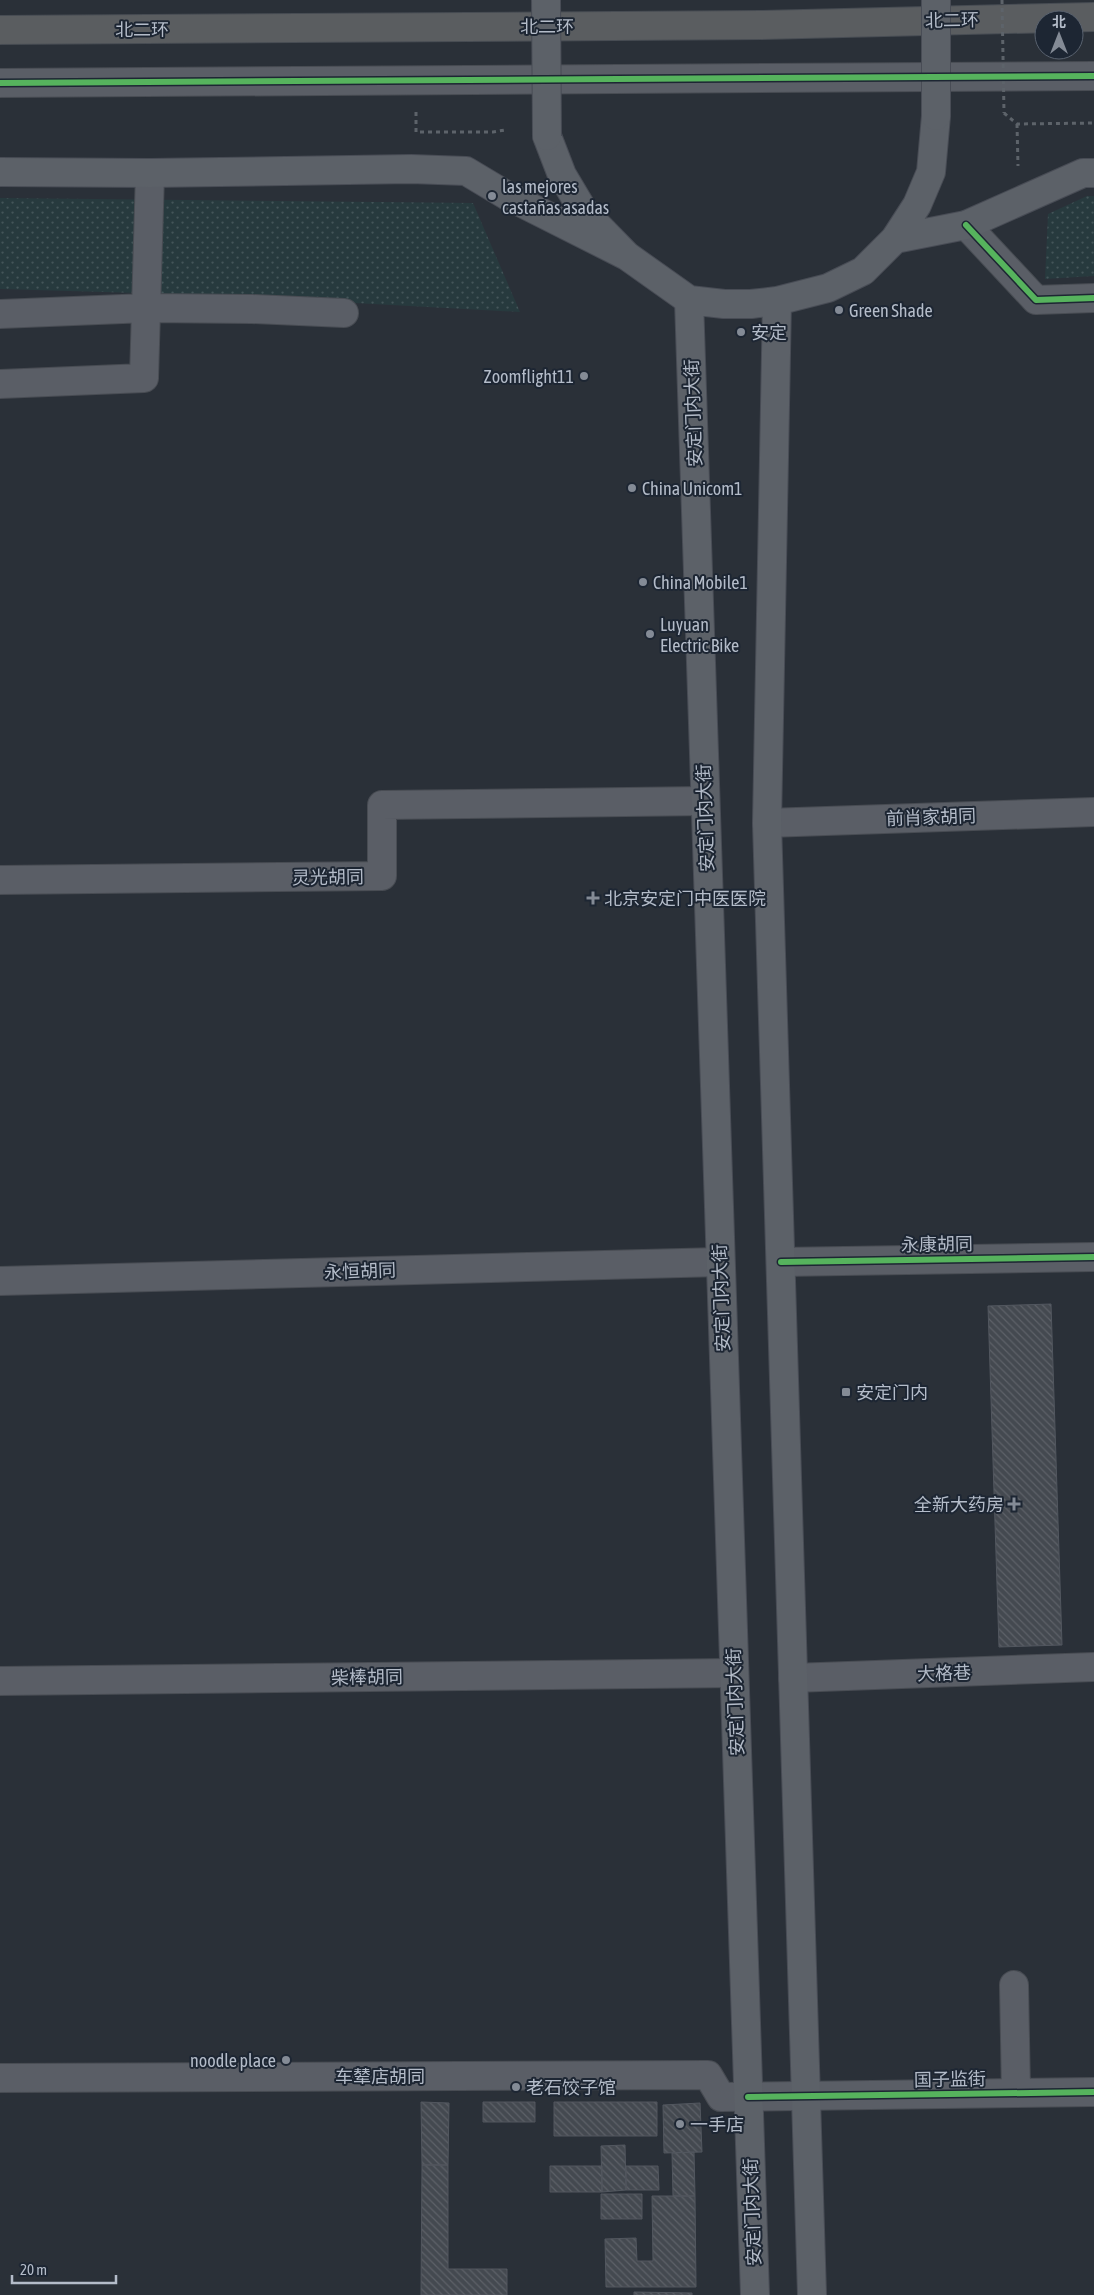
<svg xmlns="http://www.w3.org/2000/svg" width="1094" height="2295" viewBox="0 0 1094 2295" font-family="'Asap Condensed','Noto Sans SC',sans-serif">
  <defs>
    <pattern id="park-dots" width="8" height="8" patternUnits="userSpaceOnUse" patternTransform="scale(1.25)"><rect width="8" height="8" fill="#273a3e"/><path d="M2 2h.1M6 6h.1" fill="none" stroke="#445559" stroke-width="1.8" stroke-linecap="round"/></pattern>
    <pattern id="building-back-hatch" width="6" height="6" patternUnits="userSpaceOnUse" patternTransform="scale(1.25)"><rect width="6" height="6" fill="#444950"/><path d="M-1 5l2 2M0 0l6 6M5-1l2 2" fill="none" stroke="#5d6168"/></pattern>
  </defs>
  <rect width="100%" height="100%" fill="#2a3038"/>
  <path fill="url(#park-dots)" d="M 1087,196 L 1094,196 L 1094,276 L 1045,279 L 1048,214 Z
    M 0,198 L 473,203 L 520,312 L 207,295 L 0,289 Z"/>
  <path fill="url(#building-back-hatch)" stroke="#52575f" d="M 1051,1304 L 1062,1645 L 999,1647 L 988,1306 Z
    M 421,2102 L 449,2103 L 448,2165 L 422,2165 Z
    M 483,2102 L 535,2102 L 535,2122 L 483,2122 Z
    M 554,2102 L 657,2102 L 657,2136 L 554,2136 Z
    M 700,2103 L 702,2152 L 664,2153 L 663,2105 Z
    M 625,2145 L 626,2190 L 602,2192 L 601,2146 Z
    M 694,2152 L 695,2196 L 673,2196 L 672,2153 Z
    M 422,2165 L 448,2165 L 448,2269 L 507,2269 L 507,2295 L 421,2295 Z
    M 550,2166 L 602,2166 L 602,2192 L 550,2192 Z
    M 626,2166 L 658,2166 L 659,2190 L 626,2190 Z
    M 601,2194 L 642,2194 L 642,2219 L 601,2219 Z
    M 652,2196 L 695,2196 L 696,2287 L 606,2287 L 605,2239 L 636,2238 L 637,2261 L 653,2261 Z
    M 634,2292 L 692,2293 L 692,2295 L 634,2295 Z"/>
  <g fill="none" stroke-linecap="round" stroke-linejoin="round">
    <defs>
      <path id="minor" d="M 0,83 L 1094,76
        M 966,225 L 1036,300 L 1094,298
        M 0,314 L 147,308 L 252,309 L 344,313
        M 0,384 L 144,378 L 150,173
        M 767,823 L 1094,812
        M 0,880 L 382,876 L 382,805 L 705,801
        M 781,1262 L 1094,1257
        M 0,1281 L 720,1262
        M 793,1678 L 1094,1667
        M 0,1681 L 734,1673
        M 1014,1985 L 1016,2093
        M 0,2078 L 708,2075 L 721,2097 L 1094,2092"/>
      <path id="major" d="M 547,136 L 562,175 L 584,212 L 627,256 L 689,300 L 724,304 L 751,304 L 777,301 L 828,288 L 863,271 L 895,239 L 917,205 L 931,172 L 936,116
        M 0,172 L 150,173 L 411,169 L 466,171 L 506,195 L 627,256
        M 895,239 L 966,225 L 1083,173 L 1094,173
        M 689,300 L 755,2295
        M 777,301 L 767,823 L 812,2295"/>
      <path id="highway" d="M 0,30 L 761,25 L 1094,17"/>
    </defs>
    <use href="#minor" stroke="#484c53" stroke-width="30"/>
    <use href="#major" stroke="#484c55" stroke-width="30"/>
    <use href="#highway" stroke="#474c53" stroke-width="30"/>
    <path stroke="#5d636a" stroke-width="3" stroke-dasharray="4 4" stroke-linecap="butt" d="M 416,112 L 416,132 L 493,132 L 505,130
      M 1004,113 L 1017,124 L 1094,123
      M 1017,124 L 1018,166"/>
    <use href="#minor" stroke="#5a5e66" stroke-width="28"/>
    <use href="#major" stroke="#5c6168" stroke-width="28"/>
    <use href="#highway" stroke="#5a5d60" stroke-width="28"/>
    <defs>
      <path id="major-bridge" d="M 546,0 L 547,136
        M 936,0 L 936,116"/>
    </defs>
    <use href="#major-bridge" stroke="#484c55" stroke-width="30" stroke-linecap="butt"/>
    <path stroke="#5d636a" stroke-width="3" stroke-dasharray="4 4" stroke-linecap="butt" d="M 1002,0 L 1004,113"/>
    <use href="#major-bridge" stroke="#5c6168" stroke-width="28"/>
    <defs>
      <path id="cycleway" d="M 0,83 L 1094,76
        M 966,225 L 1036,300 L 1094,298
        M 781,1262 L 1094,1257
        M 748,2097 L 1094,2092"/>
    </defs>
    <use href="#cycleway" stroke="#1d2633" stroke-width="9"/>
    <use href="#cycleway" stroke="#56b35d" stroke-width="6"/>
  </g>
  <g fill="#848b96" stroke="#1d2633" stroke-width="2">
    <circle cx="492" cy="196" r="5"/>
    <circle cx="839" cy="310" r="5"/>
    <circle cx="741" cy="332" r="5"/>
    <circle cx="584" cy="376" r="5"/>
    <circle cx="632" cy="488" r="5"/>
    <circle cx="643" cy="582" r="5"/>
    <circle cx="650" cy="634" r="5"/>
    <path d="M590.5 890.5h5v5h5v5h-5v5h-5v-5h-5v-5h5z"/>
    <rect x="841" y="1387" width="10" height="10" rx="2.5"/>
    <path d="M1011.5 1496.5h5v5h5v5h-5v5h-5v-5h-5v-5h5z"/>
    <circle cx="286" cy="2060" r="5"/>
    <circle cx="516" cy="2087" r="5"/>
    <circle cx="680" cy="2124" r="5"/>
  </g>
  <g text-anchor="middle" dominant-baseline="central" stroke-width="4" stroke-linejoin="round" paint-order="stroke">
    <g font-size="18" fill="#b4bcc9" stroke="#1d2633">
      <text transform="translate(952 20) rotate(-1)">北二环</text>
      <text x="547" y="26">北二环</text>
      <text x="142" y="29">北二环</text>
      <text transform="translate(693 413) rotate(-92)">安定门内大街</text>
      <text transform="translate(931 817) rotate(-2)">前肖家胡同</text>
      <text transform="translate(705 818) rotate(-92)">安定门内大街</text>
      <text transform="translate(328 877) rotate(-1)">灵光胡同</text>
      <text transform="translate(937 1244) rotate(-1)">永康胡同</text>
      <text transform="translate(360 1271) rotate(-2)">永恒胡同</text>
      <text transform="translate(721 1298) rotate(-92)">安定门内大街</text>
      <text transform="translate(944 1673) rotate(-2)">大格巷</text>
      <text transform="translate(367 1677) rotate(-1)">柴棒胡同</text>
      <text transform="translate(735 1702) rotate(-92)">安定门内大街</text>
      <text x="380" y="2076">车辇店胡同</text>
      <text transform="translate(950 2079) rotate(-1)">国子监街</text>
      <text transform="translate(752 2212) rotate(-92)">安定门内大街</text>
    </g>
    <g font-size="18" fill="#b4bcc9" stroke="#1d2633" text-anchor="start">
      <text x="502" y="186">las mejores<tspan x="502" dy="21">castañas asadas</tspan></text>
      <text x="849" y="310">Green Shade</text>
      <text x="751" y="332">安定</text>
      <text x="574" y="376" text-anchor="end">Zoomflight11</text>
      <text x="642" y="488">China Unicom1</text>
      <text x="653" y="582">China Mobile1</text>
      <text x="660" y="624">Luyuan<tspan x="660" dy="21">Electric Bike</tspan></text>
      <text x="604" y="898">北京安定门中医医院</text>
      <text x="856" y="1392">安定门内</text>
      <text x="1004" y="1504" text-anchor="end">全新大药房</text>
      <text x="276" y="2060" text-anchor="end">noodle place</text>
      <text x="526" y="2087">老石饺子馆</text>
      <text x="690" y="2124">一手店</text>
    </g>
  </g>
  <g transform="translate(1059 35)"><circle r="24" fill="#1d2633" stroke="#59626f"/>
  <path d="M0-4L9 19L0 12L-9 19Z" fill="#848b96"/>
  <text y="-8" font-size="14" font-weight="bold" text-anchor="middle" fill="#b4bcc9">北</text>
  </g>
  <path d="M12 2275v8h104v-8" fill="none" stroke="#b4bcc9" stroke-width="2.5"/>
  <text x="20" y="2275" font-size="15" fill="#b4bcc9" stroke="#1d2633" stroke-width="4" paint-order="stroke">20 m</text>
</svg>
